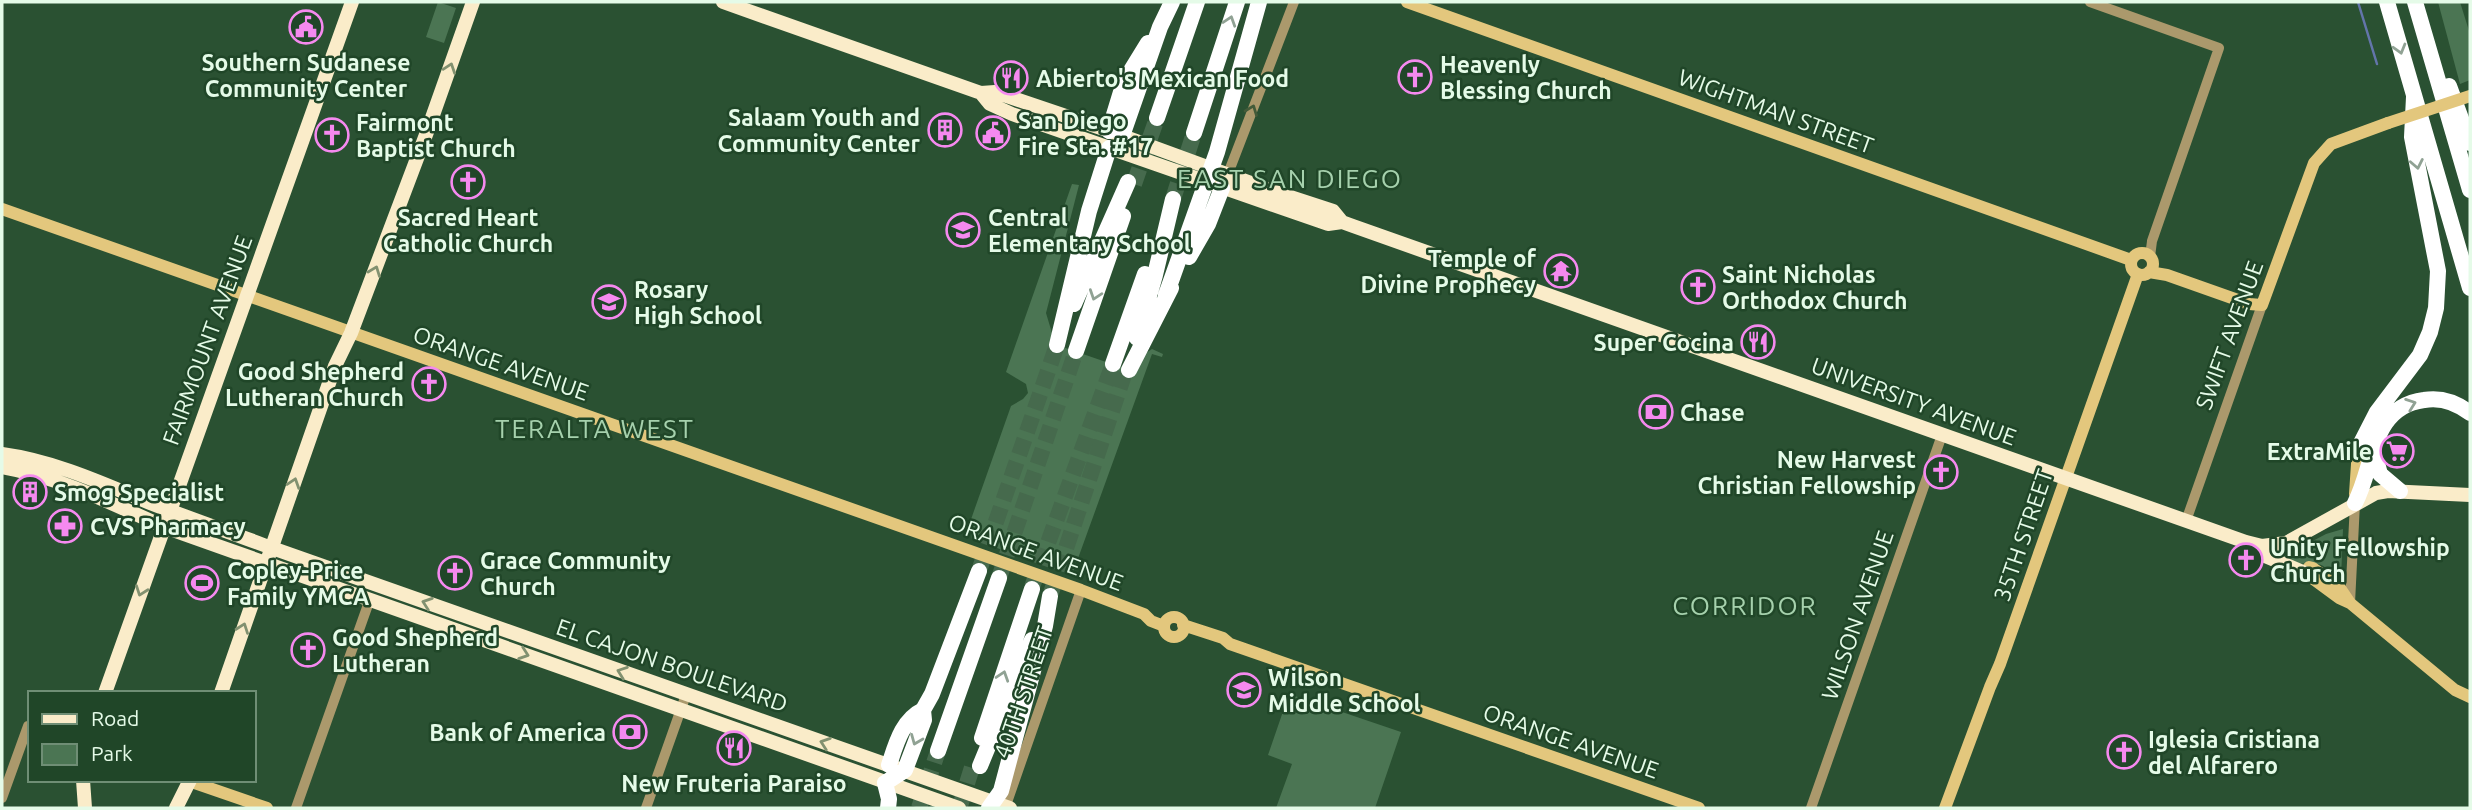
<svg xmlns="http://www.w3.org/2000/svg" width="2472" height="810" viewBox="0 0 2472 810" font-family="Ubuntu,sans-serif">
  <rect width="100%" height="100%" fill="#2a5132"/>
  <path fill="#4b7553" d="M 438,2 L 456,8 L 444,43 L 426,37 Z
    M 2438,2 L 2460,2 L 2470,34 L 2470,80 L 2460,84 Z
    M 1072,184 L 1079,185 L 1046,313 L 1052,333 L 1051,343 L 1135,372 L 1146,353 L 1152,349 L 1163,354 L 1162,357 L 1152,354 L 1072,575 L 972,539 L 969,525 L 1011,406 L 1023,399 L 1028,393 L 1026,384 L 1006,372 Z
    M 2343,529 L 2341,580 C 2320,562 2322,562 2295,564 L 2282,557 L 2326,534 Z
    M 1289,694 L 1401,732 L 1375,808 L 1276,808 L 1292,764 L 1268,755 Z"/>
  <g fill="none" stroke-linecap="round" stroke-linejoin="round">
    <path stroke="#6375aa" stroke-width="2.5" d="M 2358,2 L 2377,64"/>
    <path stroke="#466a4d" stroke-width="16" stroke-dasharray="16 8" stroke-linecap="butt" d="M 1134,184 L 1157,118
      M 1173,199 L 1194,133
      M 980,568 L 1057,345
      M 999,578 L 1076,351
      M 1032,587 L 1113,364
      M 1051,593 L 1126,369
      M 960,806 L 973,764
      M 919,808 L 938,751"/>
    <path stroke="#ab996c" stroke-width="10" d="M 2090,2 L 2219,48 L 2152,241 L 2150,257
      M 1226,179 L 1294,2
      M 2186,521 L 2262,305
      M 2350,603 L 2355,503
      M 2,798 L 28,726 L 30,726
      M 296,808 L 370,599
      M 646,808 L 686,695
      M 1005,808 L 1081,590
      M 1811,808 L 1942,435"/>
    <path stroke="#e3c77d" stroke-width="12" d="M 1407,2 L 2131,260
      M 2,209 L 1081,590 L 1144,614 L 1151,621 L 1164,626
      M2131 264a11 11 0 1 1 22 0a11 11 0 1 1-22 0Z
      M 2149,272 L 2167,275 L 2249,304 L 2262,305 L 2314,163 L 2331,144 L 2388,123
      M 2355,494 L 2358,449
      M 2350,603 L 2339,598 L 2305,573 L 2309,567 L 2313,568 L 2340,588 L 2350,603 L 2455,690 L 2470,697
      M1164 627a10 10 0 1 1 20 0a10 10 0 1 1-20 0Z
      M 1183,625 L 1223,638 L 1230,644 L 1699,808
      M 186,780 L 267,808
      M 1945,808 L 1990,687 L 2000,664 L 2138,274"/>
    <path stroke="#faecc9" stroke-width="14" d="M 723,2 L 981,93 L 995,92 L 1101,128 L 1284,195 L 1333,211 L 1342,222
      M 981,93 L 990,104 L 1012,114 L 1328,224 L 1342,222 L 1353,226 L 2246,542 L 2262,546 L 2286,543 L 2376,493 L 2388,491 L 2470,495
      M 2,454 C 54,461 102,483 150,503 C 191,519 232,533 272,548 L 1010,808
      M 2,467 C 59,477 111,503 164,527 L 959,808
      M 2248,547 L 2251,550 L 2305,573
      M 105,693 L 352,2
      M 221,693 L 335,366 L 351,333 L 427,132 L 473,2
      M 83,780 L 85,808
      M 176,808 L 190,780"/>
    <path stroke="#fff" stroke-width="16" d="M 2387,2 L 2470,288
      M 2415,2 L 2470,190
      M 2449,86 L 2470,143
      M 1157,118 L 1197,2
      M 1109,131 L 1124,82 L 1148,43
      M 1194,133 L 1237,2
      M 1122,136 L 1160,27 L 1172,2
      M 1189,257 L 1208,224 L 1222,188
      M 1166,295 L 1217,152 L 1259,2
      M 1074,304 L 1128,182
      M 1137,338 L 1155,275 L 1173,199
      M 1057,345 L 1089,211 L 1109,148
      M 1076,351 L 1123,216
      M 1113,364 L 1145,274
      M 1129,370 L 1171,288
      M 2358,449 L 2377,412 L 2420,355 L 2430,332 L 2436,308 L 2438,271 L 2412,137 L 2414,97
      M 2374,452 L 2380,474 L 2400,491
      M 2355,503 C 2375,466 2370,407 2424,400 C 2441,397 2457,403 2470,413
      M 982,738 L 1032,589
      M 938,751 L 999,578
      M 889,765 C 896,744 902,720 923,710
      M 980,766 L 1032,640
      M 888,808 L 889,799 L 885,783 L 905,770 L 924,720 L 923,710 L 932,694 L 979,571
      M 989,808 L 1001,791 L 1045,626 L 1050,596"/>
    <path stroke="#e3c77d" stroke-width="12" d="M 2388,123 L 2470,96"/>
  </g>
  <defs><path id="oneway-chevron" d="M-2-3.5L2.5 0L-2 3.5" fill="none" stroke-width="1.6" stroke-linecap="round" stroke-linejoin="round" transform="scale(1.75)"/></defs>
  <g stroke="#90a294">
    <use href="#oneway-chevron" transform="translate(1230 21) rotate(-72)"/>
    <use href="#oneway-chevron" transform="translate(2400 49) rotate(74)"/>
    <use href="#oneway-chevron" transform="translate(2417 164) rotate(79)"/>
    <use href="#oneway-chevron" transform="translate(1095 295) rotate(109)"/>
    <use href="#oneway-chevron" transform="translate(2411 404) rotate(-20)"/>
    <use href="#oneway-chevron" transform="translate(1003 676) rotate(-72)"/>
    <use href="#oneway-chevron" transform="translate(916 740) rotate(112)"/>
  </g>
  <g stroke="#829170">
    <use href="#oneway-chevron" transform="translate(450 68) rotate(-71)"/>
    <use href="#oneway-chevron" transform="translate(375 271) rotate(-69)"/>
    <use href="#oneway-chevron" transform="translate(294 483) rotate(-72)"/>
    <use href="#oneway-chevron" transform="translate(141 591) rotate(110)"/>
    <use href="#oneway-chevron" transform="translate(427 603) rotate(-161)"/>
    <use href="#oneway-chevron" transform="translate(243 628) rotate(-70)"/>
    <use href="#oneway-chevron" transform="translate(524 654) rotate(19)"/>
    <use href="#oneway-chevron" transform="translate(622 672) rotate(-160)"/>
    <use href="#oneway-chevron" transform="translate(825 743) rotate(-161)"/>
  </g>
  <use stroke="#435b39" href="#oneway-chevron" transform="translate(1252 110) rotate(-69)"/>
  <defs>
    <symbol id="civic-ring" viewBox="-11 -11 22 22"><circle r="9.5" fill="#204628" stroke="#f589ef" stroke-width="1.5"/><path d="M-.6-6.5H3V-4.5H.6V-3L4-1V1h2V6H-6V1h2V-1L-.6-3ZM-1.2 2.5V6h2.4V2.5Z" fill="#f589ef"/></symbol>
    <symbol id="church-ring" viewBox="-11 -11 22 22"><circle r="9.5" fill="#204628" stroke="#f589ef" stroke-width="1.5"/><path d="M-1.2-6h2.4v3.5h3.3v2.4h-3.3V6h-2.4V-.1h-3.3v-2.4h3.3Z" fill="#f589ef"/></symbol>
    <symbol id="restaurant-ring" viewBox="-11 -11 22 22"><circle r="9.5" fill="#204628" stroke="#f589ef" stroke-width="1.5"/><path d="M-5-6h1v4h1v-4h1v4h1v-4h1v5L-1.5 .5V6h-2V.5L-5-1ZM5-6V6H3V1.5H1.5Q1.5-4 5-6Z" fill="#f589ef"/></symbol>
    <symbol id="building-ring" viewBox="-11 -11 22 22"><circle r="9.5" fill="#204628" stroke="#f589ef" stroke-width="1.5"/><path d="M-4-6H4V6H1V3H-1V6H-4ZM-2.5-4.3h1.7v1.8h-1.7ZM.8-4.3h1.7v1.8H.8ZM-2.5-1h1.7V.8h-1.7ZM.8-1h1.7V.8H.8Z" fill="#f589ef"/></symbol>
    <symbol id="school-ring" viewBox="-11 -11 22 22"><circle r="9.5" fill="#204628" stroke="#f589ef" stroke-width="1.5"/><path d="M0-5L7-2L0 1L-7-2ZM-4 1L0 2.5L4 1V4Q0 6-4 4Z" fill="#f589ef"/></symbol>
    <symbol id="temple-ring" viewBox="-11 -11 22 22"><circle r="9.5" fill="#204628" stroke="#f589ef" stroke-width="1.5"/><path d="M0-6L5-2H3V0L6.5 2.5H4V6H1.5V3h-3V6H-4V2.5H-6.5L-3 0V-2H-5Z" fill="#f589ef"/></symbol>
    <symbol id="bank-ring" viewBox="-11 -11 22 22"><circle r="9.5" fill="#204628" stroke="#f589ef" stroke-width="1.5"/><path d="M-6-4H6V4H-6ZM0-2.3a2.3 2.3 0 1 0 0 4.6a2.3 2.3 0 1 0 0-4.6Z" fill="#f589ef"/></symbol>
    <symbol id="supermarket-ring" viewBox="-11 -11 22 22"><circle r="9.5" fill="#204628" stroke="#f589ef" stroke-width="1.5"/><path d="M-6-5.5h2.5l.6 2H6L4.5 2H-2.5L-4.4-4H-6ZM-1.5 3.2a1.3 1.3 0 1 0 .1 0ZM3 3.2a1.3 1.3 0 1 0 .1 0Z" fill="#f589ef"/></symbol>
    <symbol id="pharmacy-ring" viewBox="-11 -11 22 22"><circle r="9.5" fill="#204628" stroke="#f589ef" stroke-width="1.5"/><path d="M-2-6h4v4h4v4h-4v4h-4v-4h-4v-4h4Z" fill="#f589ef"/></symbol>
    <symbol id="stadium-ring" viewBox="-11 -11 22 22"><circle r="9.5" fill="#204628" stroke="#f589ef" stroke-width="1.5"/><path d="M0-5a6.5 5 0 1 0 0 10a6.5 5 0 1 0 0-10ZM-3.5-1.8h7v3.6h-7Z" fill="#f589ef"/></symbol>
  </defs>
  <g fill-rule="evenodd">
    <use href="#civic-ring" x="287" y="8" width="38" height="38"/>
    <use href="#church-ring" x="1396" y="58" width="38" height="38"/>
    <use href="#restaurant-ring" x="992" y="59" width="38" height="38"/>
    <use href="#building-ring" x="926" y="111" width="38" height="38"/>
    <use href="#civic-ring" x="974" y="114" width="38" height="38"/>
    <use href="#church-ring" x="313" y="116" width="38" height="38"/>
    <use href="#church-ring" x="449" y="163" width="38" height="38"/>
    <use href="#school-ring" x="944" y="211" width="38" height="38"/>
    <use href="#temple-ring" x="1542" y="252" width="38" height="38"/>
    <use href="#church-ring" x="1679" y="268" width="38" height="38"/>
    <use href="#school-ring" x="590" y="283" width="38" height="38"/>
    <use href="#restaurant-ring" x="1739" y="323" width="38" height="38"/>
    <use href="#church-ring" x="410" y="365" width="38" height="38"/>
    <use href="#bank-ring" x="1637" y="393" width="38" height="38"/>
    <use href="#supermarket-ring" x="2378" y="432" width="38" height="38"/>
    <use href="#church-ring" x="1922" y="453" width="38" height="38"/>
    <use href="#building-ring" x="11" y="473" width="38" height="38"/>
    <use href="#pharmacy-ring" x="46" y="507" width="38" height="38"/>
    <use href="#church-ring" x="2227" y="541" width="38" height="38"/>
    <use href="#church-ring" x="436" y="554" width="38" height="38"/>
    <use href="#stadium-ring" x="183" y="564" width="38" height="38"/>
    <use href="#church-ring" x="289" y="631" width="38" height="38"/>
    <use href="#school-ring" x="1225" y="671" width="38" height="38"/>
    <use href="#bank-ring" x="611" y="713" width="38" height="38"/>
    <use href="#restaurant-ring" x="715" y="729" width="38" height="38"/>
    <use href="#church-ring" x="2105" y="733" width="38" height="38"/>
  </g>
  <g text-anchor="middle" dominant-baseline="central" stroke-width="5" stroke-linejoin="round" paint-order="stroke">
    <g font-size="23" font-weight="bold" fill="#e5fbe8" stroke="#204628" text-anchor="start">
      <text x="306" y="62" text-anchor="middle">Southern Sudanese<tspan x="306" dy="26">Community Center</tspan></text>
      <text x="1440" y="64">Heavenly<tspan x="1440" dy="26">Blessing Church</tspan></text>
      <text x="1036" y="78">Abierto's Mexican Food</text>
      <text x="920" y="117" text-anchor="end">Salaam Youth and<tspan x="920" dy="26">Community Center</tspan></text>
      <text x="1018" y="120">San Diego<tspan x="1018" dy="26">Fire Sta. #17</tspan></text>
      <text x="356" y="122">Fairmont<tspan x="356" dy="26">Baptist Church</tspan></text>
      <text x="468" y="217" text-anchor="middle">Sacred Heart<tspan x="468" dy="26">Catholic Church</tspan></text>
      <text x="988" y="217">Central<tspan x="988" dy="26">Elementary School</tspan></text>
      <text x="1536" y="258" text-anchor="end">Temple of<tspan x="1536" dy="26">Divine Prophecy</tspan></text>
      <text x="1722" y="274">Saint Nicholas<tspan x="1722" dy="26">Orthodox Church</tspan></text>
      <text x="634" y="289">Rosary<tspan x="634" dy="26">High School</tspan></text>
      <text x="1734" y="342" text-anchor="end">Super Cocina</text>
      <text x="404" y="371" text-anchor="end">Good Shepherd<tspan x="404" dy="26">Lutheran Church</tspan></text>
      <text x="1680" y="412">Chase</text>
      <text x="2372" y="451" text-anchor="end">ExtraMile</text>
      <text x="1916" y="459" text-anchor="end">New Harvest<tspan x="1916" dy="26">Christian Fellowship</tspan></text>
      <text x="54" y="492">Smog Specialist</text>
      <text x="90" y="526">CVS Pharmacy</text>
      <text x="2270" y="547">Unity Fellowship<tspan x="2270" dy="26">Church</tspan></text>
      <text x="480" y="560">Grace Community<tspan x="480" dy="26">Church</tspan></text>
      <text x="227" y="570">Copley-Price<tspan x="227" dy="26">Family YMCA</tspan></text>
      <text x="332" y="637">Good Shepherd<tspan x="332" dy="26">Lutheran</tspan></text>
      <text x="1268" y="677">Wilson<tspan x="1268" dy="26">Middle School</tspan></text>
      <text x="606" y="732" text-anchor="end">Bank of America</text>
      <text x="2148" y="739">Iglesia Cristiana<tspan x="2148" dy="26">del Alfarero</tspan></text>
      <text x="734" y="783" text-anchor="middle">New Fruteria Paraiso</text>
    </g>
    <g font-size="23" fill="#e5fbe8" stroke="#204628">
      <text transform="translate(1776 111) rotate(20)">WIGHTMAN STREET</text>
      <text transform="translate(2229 335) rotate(-70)">SWIFT AVENUE</text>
      <text transform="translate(207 340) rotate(-70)">FAIRMOUNT AVENUE</text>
      <text transform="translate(501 363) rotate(19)">ORANGE AVENUE</text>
      <text transform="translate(1914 401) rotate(20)">UNIVERSITY AVENUE</text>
      <text transform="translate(2023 535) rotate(-71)">35TH STREET</text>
      <text transform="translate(1036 552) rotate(20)">ORANGE AVENUE</text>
      <text transform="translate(1857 615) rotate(-71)">WILSON AVENUE</text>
      <text transform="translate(672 665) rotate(19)">EL CAJON BOULEVARD</text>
      <text transform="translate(1023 692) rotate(-71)">40TH STREET</text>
      <text transform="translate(1571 741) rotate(19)">ORANGE AVENUE</text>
    </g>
    <g font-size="26" letter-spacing="2" fill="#a6d1ad" stroke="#204628">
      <text x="1290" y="178">EAST SAN DIEGO</text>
      <text x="595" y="428">TERALTA WEST</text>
      <text x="1745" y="605">CORRIDOR</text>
    </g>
  </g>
  <rect width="2472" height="810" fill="none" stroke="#e5fbe8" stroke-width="7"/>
  <rect x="28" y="691" width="228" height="91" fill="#204628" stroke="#6f8e75" stroke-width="2"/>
  <rect x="42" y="714" width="35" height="10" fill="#faecc9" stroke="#6f8e75" stroke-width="2"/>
  <text x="91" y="726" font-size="21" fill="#e5fbe8">Road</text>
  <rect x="42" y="744" width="35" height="21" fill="#4b7553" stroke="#6f8e75" stroke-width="2"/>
  <text x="91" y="761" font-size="21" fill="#e5fbe8">Park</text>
</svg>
